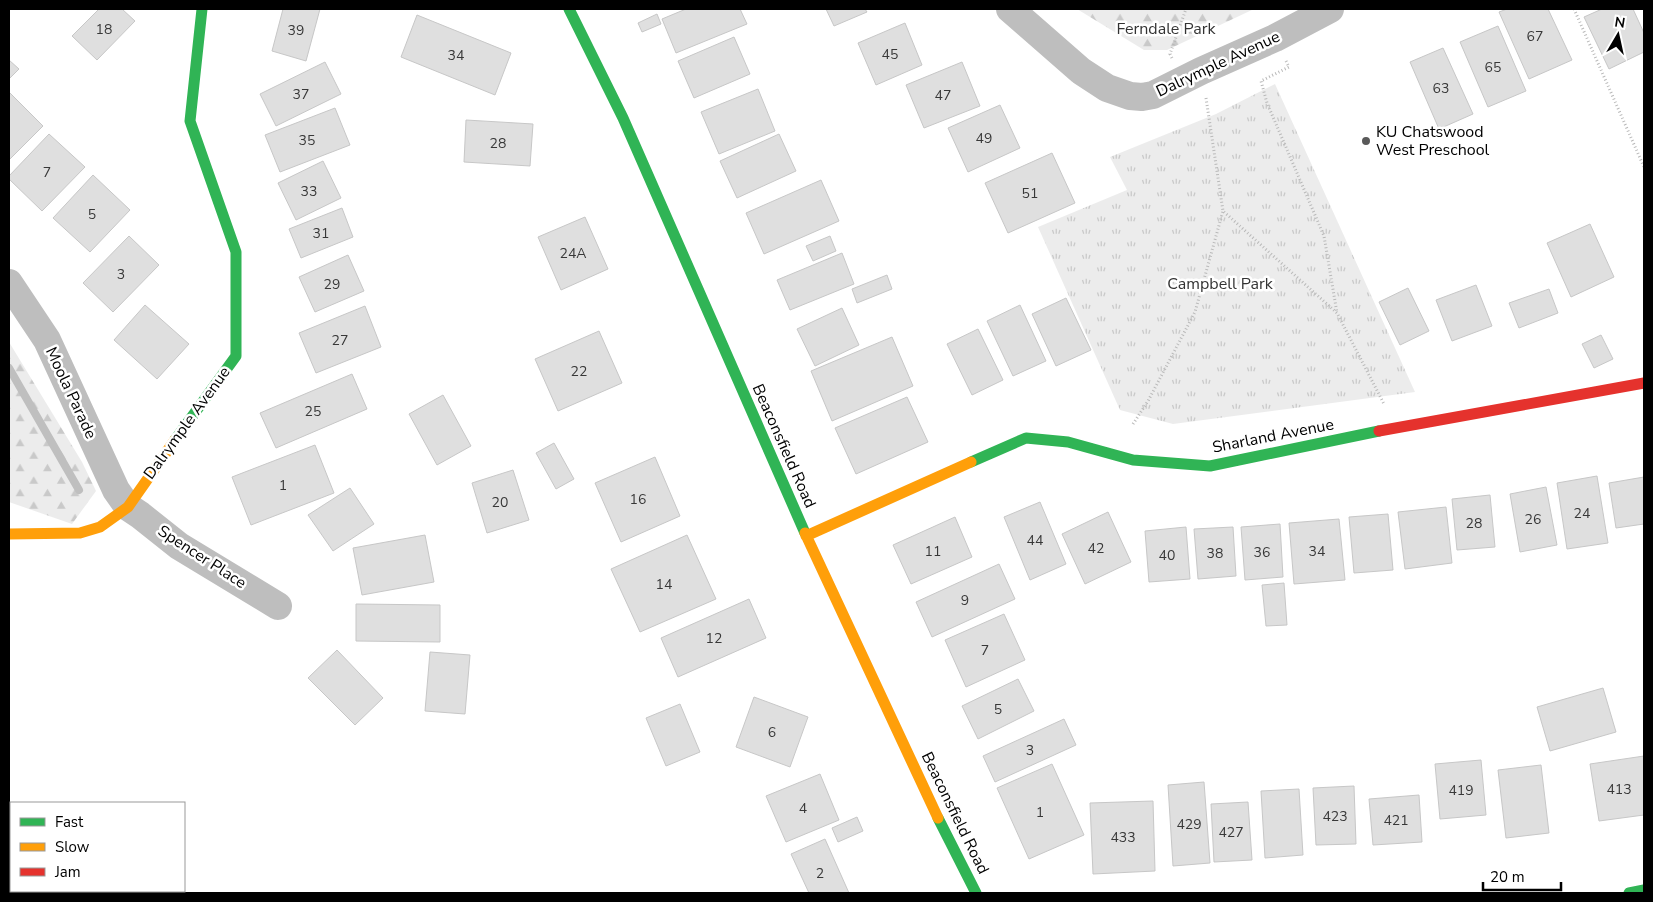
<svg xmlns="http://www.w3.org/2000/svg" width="1653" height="902" viewBox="0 0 1653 902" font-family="'Nunito Sans',sans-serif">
  <defs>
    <pattern id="grass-tufts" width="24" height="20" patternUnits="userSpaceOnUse" patternTransform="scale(1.25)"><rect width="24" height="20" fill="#ececec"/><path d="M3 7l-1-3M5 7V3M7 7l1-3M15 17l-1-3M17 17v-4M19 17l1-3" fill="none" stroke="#c9c9c9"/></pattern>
    <pattern id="forest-firs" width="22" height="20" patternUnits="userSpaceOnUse" patternTransform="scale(1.25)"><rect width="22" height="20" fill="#ececec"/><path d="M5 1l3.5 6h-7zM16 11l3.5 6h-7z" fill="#c9c9c9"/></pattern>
  </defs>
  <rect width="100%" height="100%" fill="#fff"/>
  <path fill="url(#grass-tufts)" d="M 1275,84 L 1415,392 L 1173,424 L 1120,410 L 1038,227 L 1127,190 L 1110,157 L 1216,114 Z"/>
  <path fill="url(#forest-firs)" d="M 1077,9 L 1254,9 L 1167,50 L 1144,50 Z
    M 9,342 L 82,462 L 96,491 L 72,524 L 9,502 Z"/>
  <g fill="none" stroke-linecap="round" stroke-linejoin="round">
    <path stroke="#bfbfbf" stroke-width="8" d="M 9,368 L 79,490"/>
  </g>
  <path fill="#dfdfdf" stroke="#c7c7c7" d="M 99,9 L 122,9 L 135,21 L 97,60 L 72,36 Z
    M 283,9 L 320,9 L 306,61 L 272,51 Z
    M 686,9 L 740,9 L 747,24 L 676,53 L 662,19 Z
    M 826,9 L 865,9 L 867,12 L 834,26 Z
    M 1507,9 L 1548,9 L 1572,60 L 1529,79 L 1499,12 Z
    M 1602,9 L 1633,9 L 1644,33 L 1644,52 L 1609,69 L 1584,17 Z
    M 657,14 L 661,24 L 642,32 L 638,23 Z
    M 417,15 L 511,53 L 495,95 L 401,57 Z
    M 905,23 L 922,65 L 876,85 L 858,43 Z
    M 1498,26 L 1526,91 L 1488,107 L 1460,42 Z
    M 734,37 L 750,74 L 694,98 L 678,61 Z
    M 1443,48 L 1473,114 L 1439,129 L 1410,62 Z
    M 9,60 L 19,69 L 9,79 Z
    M 325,62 L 341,94 L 276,126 L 260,94 Z
    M 962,62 L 980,106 L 924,128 L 906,85 Z
    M 758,89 L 775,131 L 719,154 L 701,112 Z
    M 9,92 L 43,126 L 10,159 L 9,158 Z
    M 1000,105 L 1020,148 L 968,172 L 948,128 Z
    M 335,108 L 350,145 L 280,172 L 265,135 Z
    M 466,120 L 533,124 L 530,166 L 464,162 Z
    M 49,134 L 85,167 L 42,211 L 9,179 L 9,176 Z
    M 779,134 L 796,171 L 737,198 L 720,161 Z
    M 1052,153 L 1075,203 L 1008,233 L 985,183 Z
    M 323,161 L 341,198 L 296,220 L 278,183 Z
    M 93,175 L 130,210 L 90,252 L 53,218 Z
    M 821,180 L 839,221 L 764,254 L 746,213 Z
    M 342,208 L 353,237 L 301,258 L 289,229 Z
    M 585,217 L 608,269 L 561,290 L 538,237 Z
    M 1590,224 L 1614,277 L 1571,297 L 1547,243 Z
    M 129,236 L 159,265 L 113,312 L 83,283 Z
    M 830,236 L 836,251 L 813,261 L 806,246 Z
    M 842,253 L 854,284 L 790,310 L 777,280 Z
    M 348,255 L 364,291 L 315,312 L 299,277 Z
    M 887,275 L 892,289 L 857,303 L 852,289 Z
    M 1476,285 L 1492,326 L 1452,341 L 1436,300 Z
    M 1408,288 L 1429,331 L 1400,345 L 1379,302 Z
    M 1549,289 L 1558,313 L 1519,328 L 1509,303 Z
    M 1066,298 L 1091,350 L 1056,366 L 1032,314 Z
    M 145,305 L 189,344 L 157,379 L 114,340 Z
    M 1020,305 L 1046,361 L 1013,376 L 987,321 Z
    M 365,306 L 381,347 L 316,373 L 299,333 Z
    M 842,308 L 859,345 L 815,366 L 797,329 Z
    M 978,329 L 1003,380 L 972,395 L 947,344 Z
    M 599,331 L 622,383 L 558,411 L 535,359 Z
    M 1601,335 L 1613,359 L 1594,368 L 1582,344 Z
    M 892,337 L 913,386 L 832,421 L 811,371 Z
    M 352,374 L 367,409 L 276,448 L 260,413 Z
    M 443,395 L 471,446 L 437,465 L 409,414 Z
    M 907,397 L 928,442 L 856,474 L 835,428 Z
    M 554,443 L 574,479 L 556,489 L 536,453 Z
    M 315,445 L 334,493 L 251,525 L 232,477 Z
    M 655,457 L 680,516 L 621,542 L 595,483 Z
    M 513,470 L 529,520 L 487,533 L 472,483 Z
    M 1597,476 L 1608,543 L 1567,549 L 1557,483 Z
    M 1644,477 L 1644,524 L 1616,528 L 1609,483 Z
    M 1546,487 L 1557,545 L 1520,552 L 1510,494 Z
    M 350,488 L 374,524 L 333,551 L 308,515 Z
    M 1490,495 L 1495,547 L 1457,550 L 1452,499 Z
    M 1040,502 L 1066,564 L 1030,580 L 1004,517 Z
    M 1446,507 L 1452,563 L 1405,569 L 1398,512 Z
    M 1108,512 L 1131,562 L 1085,584 L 1062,534 Z
    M 1388,514 L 1393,570 L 1354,573 L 1349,517 Z
    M 955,517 L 972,557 L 911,584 L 893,545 Z
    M 1339,519 L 1345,580 L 1294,584 L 1289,523 Z
    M 1280,524 L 1283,577 L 1245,580 L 1241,527 Z
    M 1186,527 L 1190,579 L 1149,582 L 1145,531 Z
    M 1233,527 L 1236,576 L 1198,579 L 1194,529 Z
    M 425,535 L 434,582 L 362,595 L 353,548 Z
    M 687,535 L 716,599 L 640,632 L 611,569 Z
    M 999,564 L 1015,599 L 932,637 L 916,602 Z
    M 1284,583 L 1287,625 L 1266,626 L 1262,585 Z
    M 749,599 L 766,638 L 678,677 L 661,638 Z
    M 356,604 L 440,605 L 440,642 L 356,641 Z
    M 1004,614 L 1025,660 L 966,687 L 945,640 Z
    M 337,650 L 383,698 L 355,725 L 308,678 Z
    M 430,652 L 470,655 L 465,714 L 425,711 Z
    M 1018,679 L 1034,711 L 978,739 L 962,706 Z
    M 1603,688 L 1616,732 L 1550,751 L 1537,707 Z
    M 754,697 L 808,717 L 790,767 L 736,747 Z
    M 680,704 L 700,752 L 666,766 L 646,718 Z
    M 1064,719 L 1076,745 L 995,782 L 983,756 Z
    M 1644,756 L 1644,815 L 1599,821 L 1590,764 Z
    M 1481,760 L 1486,815 L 1440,819 L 1435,764 Z
    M 1052,764 L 1084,835 L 1029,859 L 997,788 Z
    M 1541,765 L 1549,833 L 1506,838 L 1498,770 Z
    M 820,774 L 839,820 L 786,842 L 766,796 Z
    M 1204,782 L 1210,863 L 1173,866 L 1168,785 Z
    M 1354,786 L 1356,844 L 1316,845 L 1313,788 Z
    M 1299,789 L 1303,855 L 1265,858 L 1261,791 Z
    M 1419,795 L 1422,842 L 1373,845 L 1369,799 Z
    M 1153,801 L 1155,871 L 1093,874 L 1090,803 Z
    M 1248,802 L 1252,860 L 1214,862 L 1211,804 Z
    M 857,817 L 863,831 L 838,842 L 832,828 Z
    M 825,839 L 849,893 L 809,893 L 791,854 Z"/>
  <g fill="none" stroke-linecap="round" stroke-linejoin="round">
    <path stroke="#b9b9b9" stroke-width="3" stroke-dasharray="1 2.5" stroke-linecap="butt" d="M 1574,9 L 1644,167
      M 1172,58 L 1170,54 L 1186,9
      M 1286,61 L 1289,67 L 1261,81 L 1267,103 L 1324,236 L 1337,313
      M 1206,98 L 1223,211 L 1337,313 L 1384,404
      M 1133,424 L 1148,401 L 1195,312 L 1223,211"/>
    <path stroke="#bebebe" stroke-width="28" d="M 1010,9 L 1081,71 L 1107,88 L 1130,96 L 1142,97 L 1153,95 L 1201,71 L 1275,38 L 1330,9
      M 9,283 L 47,340 L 116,490 L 128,507 L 140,515 L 179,546 L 278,606"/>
    <path stroke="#30b455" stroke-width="11" d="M 569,9 L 623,118 L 805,533
      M 175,440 L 236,356 L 236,252 L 190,121 L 202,9
      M 971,462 L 1026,438 L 1068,442 L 1133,460 L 1210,466 L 1379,431
      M 938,818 L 976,893
      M 1629,893 L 1644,890"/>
    <path stroke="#ff9f0a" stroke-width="11" d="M 805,533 L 938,818
      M 9,534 L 80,533 L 100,527 L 128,507 L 175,440
      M 806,536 L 971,462"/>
    <path stroke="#e5322d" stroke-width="11" d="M 1379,431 L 1644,383"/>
  </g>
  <circle fill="#595959" stroke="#fff" stroke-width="2" cx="1366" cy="141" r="5"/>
  <g text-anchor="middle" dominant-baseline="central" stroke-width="5" stroke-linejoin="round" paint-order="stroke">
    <g font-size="14" fill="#383838">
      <text x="104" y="29">18</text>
      <text x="296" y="30">39</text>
      <text x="1535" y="36">67</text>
      <text x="890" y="54">45</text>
      <text x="456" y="55">34</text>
      <text x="1493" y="67">65</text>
      <text x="1441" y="88">63</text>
      <text x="301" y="94">37</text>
      <text x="943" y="95">47</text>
      <text x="984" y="138">49</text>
      <text x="307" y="140">35</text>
      <text x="498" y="143">28</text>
      <text x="47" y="172">7</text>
      <text x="309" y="191">33</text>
      <text x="1030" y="193">51</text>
      <text x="92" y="214">5</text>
      <text x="321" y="233">31</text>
      <text x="573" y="253">24A</text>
      <text x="121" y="274">3</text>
      <text x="332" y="284">29</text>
      <text x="340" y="340">27</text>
      <text x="579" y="371">22</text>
      <text x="313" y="411">25</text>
      <text x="283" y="485">1</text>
      <text x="638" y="499">16</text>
      <text x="500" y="502">20</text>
      <text x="1582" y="513">24</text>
      <text x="1533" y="519">26</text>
      <text x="1474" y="523">28</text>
      <text x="1035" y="540">44</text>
      <text x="1096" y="548">42</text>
      <text x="933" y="551">11</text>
      <text x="1317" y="551">34</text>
      <text x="1262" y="552">36</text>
      <text x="1215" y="553">38</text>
      <text x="1167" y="555">40</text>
      <text x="664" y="584">14</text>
      <text x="965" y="600">9</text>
      <text x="714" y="638">12</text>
      <text x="985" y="650">7</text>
      <text x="998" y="709">5</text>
      <text x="772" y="732">6</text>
      <text x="1030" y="750">3</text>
      <text x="1619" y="789">413</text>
      <text x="1461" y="790">419</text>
      <text x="803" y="808">4</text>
      <text x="1040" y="812">1</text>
      <text x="1335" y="816">423</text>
      <text x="1396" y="820">421</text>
      <text x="1189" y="824">429</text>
      <text x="1231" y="832">427</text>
      <text x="1123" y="837">433</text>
      <text x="820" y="873">2</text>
    </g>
    <g font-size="16" fill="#333" stroke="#fff">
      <text x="1166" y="29">Ferndale Park</text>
      <text x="1220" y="284">Campbell Park</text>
    </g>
    <g font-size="16" fill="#000" stroke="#fff">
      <text transform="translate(1218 64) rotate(-25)">Dalrymple Avenue</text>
      <text transform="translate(71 393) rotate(65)">Moola Parade</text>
      <text transform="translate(187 423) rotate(-54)">Dalrymple Avenue</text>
      <text transform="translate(1273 436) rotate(-11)">Sharland Avenue</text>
      <text transform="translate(784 446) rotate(66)">Beaconsfield Road</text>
      <text transform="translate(202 557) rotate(33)">Spencer Place</text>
      <text transform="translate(955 813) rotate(64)">Beaconsfield Road</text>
    </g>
    <g font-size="16" fill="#000" stroke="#fff" text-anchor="start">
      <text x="1376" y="132">KU Chatswood<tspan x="1376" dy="18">West Preschool</tspan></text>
    </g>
  </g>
  <rect width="1653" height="902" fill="none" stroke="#000000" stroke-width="20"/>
  <rect x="10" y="802" width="175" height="90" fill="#ffffff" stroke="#999999"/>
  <rect x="20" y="818" width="25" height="8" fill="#30b455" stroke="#999999"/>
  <text x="55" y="827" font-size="15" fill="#000000">Fast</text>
  <rect x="20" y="843" width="25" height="8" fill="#ff9f0a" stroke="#999999"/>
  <text x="55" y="852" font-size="15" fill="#000000">Slow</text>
  <rect x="20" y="868" width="25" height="8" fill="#e5322d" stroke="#999999"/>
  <text x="55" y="877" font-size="15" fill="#000000">Jam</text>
  <g transform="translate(1618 35) rotate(9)" stroke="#ffffff" stroke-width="4" paint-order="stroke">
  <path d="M0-4L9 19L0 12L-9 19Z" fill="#000000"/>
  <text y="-8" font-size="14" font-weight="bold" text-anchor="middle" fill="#000000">N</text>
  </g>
  <path d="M1483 882v8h78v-8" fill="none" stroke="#000000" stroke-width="2.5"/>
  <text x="1490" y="882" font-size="15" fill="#000000" stroke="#ffffff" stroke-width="4" paint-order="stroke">20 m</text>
</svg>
